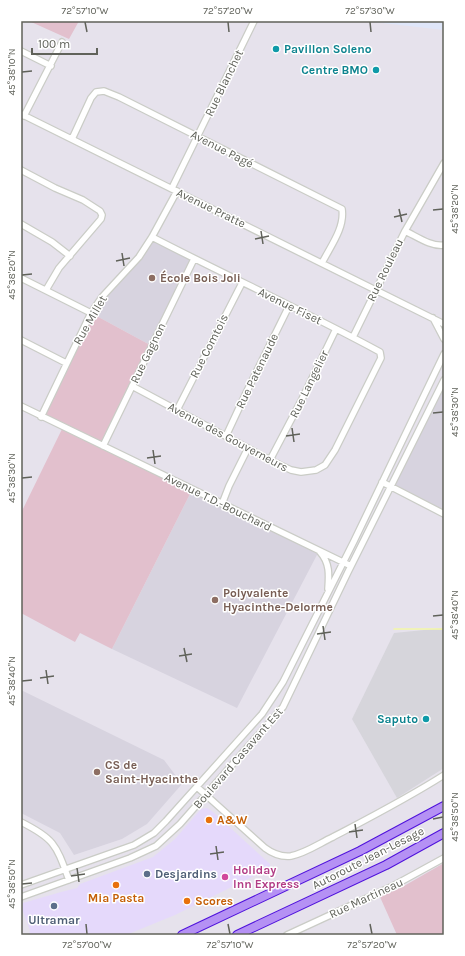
<svg xmlns="http://www.w3.org/2000/svg" width="465" height="956" viewBox="0 0 465 956" font-family="Karla,sans-serif">
  <rect width="100%" height="100%" fill="#e6e2ec"/>
  <path fill="#e5d9fb" d="M 207,808 L 213,812 L 270,864 L 270,868 L 175,915 L 126,935 L 29,935 L 30,930 L 22,909 L 23,903 L 61,892 L 77,888 L 80,884 L 153,857 L 175,839 L 201,809 Z"/>
  <path fill="#d6d5db" d="M 444,628 L 444,768 L 397,798 L 352,719 L 394,633 Z"/>
  <path fill="#d7d3df" d="M 152,237 L 194,259 L 152,346 L 91,313 L 139,257 Z
    M 444,386 L 444,512 L 394,485 Z
    M 192,490 L 319,551 L 237,708 L 112,649 Z
    M 21,690 L 164,760 L 182,784 L 147,824 L 122,839 L 74,855 L 60,833 L 21,813 Z"/>
  <path fill="#dfe6f9" d="M 364,21 L 444,21 L 444,30 Z"/>
  <path fill="#e2c0cd" d="M 29,21 L 79,21 L 69,39 Z
    M 91,313 L 152,346 L 103,446 L 192,490 L 112,649 L 80,633 L 75,642 L 21,613 L 21,513 L 63,427 L 41,417 Z
    M 444,863 L 444,935 L 397,935 L 380,897 L 404,886 Z"/>
  <g fill="none" stroke-linecap="round" stroke-linejoin="round">
    <path stroke="#f4f8a6" stroke-width="1.5" d="M 394,629 L 444,629"/>
    <defs>
      <path id="minor" d="M 21,51 L 51,66
        M 21,114 L 444,324
        M 24,116 L 62,42
        M 72,139 L 91,98 L 96,92 L 104,91 L 119,97 L 342,209 C 345,228 330,247 322,263
        M 21,170 L 55,188 L 83,200 L 100,211 L 102,215 L 101,219 L 59,268 L 46,290
        M 172,188 L 254,21
        M 21,224 L 52,242 L 70,256
        M 405,231 C 416,236 431,247 444,245
        M 21,278 L 91,313
        M 433,318 L 444,339
        M 353,337 L 405,231 L 444,163
        M 21,340 L 66,363
        M 132,386 L 270,460 L 291,470 L 301,472 L 316,470 L 325,465 L 335,450 L 381,358 L 380,352 C 305,311 227,276 152,237
        M 21,406 L 351,566
        M 177,410 L 242,283
        M 41,417 L 91,313 L 102,297 L 139,257 L 152,237 L 177,191
        M 226,436 L 247,391 L 289,306
        M 103,446 L 194,259
        M 270,460 L 302,399 L 336,329
        M 382,482 L 444,514
        M 222,504 L 229,486 L 248,448
        M 320,552 C 330,563 329,575 328,589
        M 197,787 L 265,848 C 273,854 281,857 291,856 C 306,853 320,843 333,837 C 371,817 408,798 444,775
        M 21,822 C 55,839 56,845 69,880
        M 21,885 L 134,845 L 154,833 L 166,821 L 262,714 L 283,682 L 354,541 L 444,354
        M 21,897 L 130,858 L 156,846 L 180,824 L 283,707 L 348,572 L 444,380
        M 287,935 L 391,887 L 444,858"/>
      <path id="highway" d="M 182,935 L 360,851 L 444,806
        M 237,935 L 386,865 L 444,833"/>
    </defs>
    <use href="#minor" stroke="#caccc6" stroke-width="8"/>
    <use href="#highway" stroke="#4f12dc" stroke-width="10"/>
    <use href="#minor" stroke="#fff" stroke-width="5.5"/>
    <use href="#highway" stroke="#b591f4" stroke-width="8"/>
  </g>
  <path fill="none" stroke="#60625a" stroke-width="1.5" d="M 85,22 L 87,32M 228,22 L 229,32M 370,22 L 371,32M 22,72 L 32,71M 399,209 L 402,222M 433,210 L 443,209M 394,217 L 407,214M 261,231 L 263,244M 255,239 L 269,236M 122,253 L 124,266M 116,261 L 130,258M 22,275 L 32,274M 433,413 L 443,412M 292,428 L 294,442M 286,436 L 300,434M 153,450 L 155,464M 147,458 L 161,456M 22,478 L 32,477M 433,616 L 443,615M 323,626 L 325,640M 317,634 L 331,632M 184,648 L 187,662M 179,656 L 192,654M 46,670 L 48,684M 40,678 L 54,676M 22,681 L 32,680M 433,819 L 443,817M 355,824 L 357,838M 349,832 L 363,830M 216,846 L 218,860M 210,854 L 224,852M 77,868 L 79,882M 71,876 L 85,874M 22,884 L 32,883M 86,924 L 87,934M 228,924 L 230,934M 370,924 L 372,934"/>
  <g fill="#0f9aa8" stroke="#fff" stroke-width="1.5">
    <circle cx="276" cy="49" r="4"/>
    <circle cx="376" cy="70" r="4"/>
    <circle cx="426" cy="719" r="4"/>
  </g>
  <g fill="#8d6e63" stroke="#fff" stroke-width="1.5">
    <circle cx="152" cy="278" r="4"/>
    <circle cx="215" cy="600" r="4"/>
    <circle cx="97" cy="772" r="4"/>
  </g>
  <g fill="#e8710a" stroke="#fff" stroke-width="1.5">
    <circle cx="209" cy="820" r="4"/>
    <circle cx="116" cy="885" r="4"/>
    <circle cx="187" cy="901" r="4"/>
  </g>
  <g fill="#5c6f8a" stroke="#fff" stroke-width="1.5">
    <circle cx="147" cy="874" r="4"/>
    <circle cx="54" cy="906" r="4"/>
  </g>
  <circle fill="#d1479c" stroke="#fff" stroke-width="1.5" cx="225" cy="877" r="4"/>
  <g text-anchor="middle" dominant-baseline="central" stroke-width="3" stroke-linejoin="round" paint-order="stroke">
    <g font-size="12" font-weight="bold" fill="#0d838f" stroke="#fff" text-anchor="end">
      <text x="284" y="49" text-anchor="start">Pavillon Soleno</text>
      <text x="368" y="70">Centre BMO</text>
      <text x="418" y="719">Saputo</text>
    </g>
    <g font-size="12" fill="#60625a" stroke="#fff">
      <text transform="translate(224 83) rotate(-64)">Rue Blanchet</text>
      <text transform="translate(222 149) rotate(27)">Avenue Pagé</text>
      <text transform="translate(211 208) rotate(26)">Avenue Pratte</text>
      <text transform="translate(385 270) rotate(-64)">Rue Rouleau</text>
      <text transform="translate(290 306) rotate(26)">Avenue Fiset</text>
      <text transform="translate(90 320) rotate(-60)">Rue Millet</text>
      <text transform="translate(209 346) rotate(-63)">Rue Comtois</text>
      <text transform="translate(148 353) rotate(-64)">Rue Gagnon</text>
      <text transform="translate(257 371) rotate(-64)">Rue Patenaude</text>
      <text transform="translate(309 384) rotate(-64)">Rue Langelier</text>
      <text transform="translate(228 437) rotate(28)">Avenue des Gouverneurs</text>
      <text transform="translate(218 502) rotate(26)">Avenue T.D.-Bouchard</text>
      <text transform="translate(238 758) rotate(-49)">Boulevard Casavant Est</text>
      <text transform="translate(368 858) rotate(-27)">Autoroute Jean-Lesage</text>
      <text transform="translate(366 898) rotate(-25)">Rue Martineau</text>
    </g>
    <g font-size="12" font-weight="bold" fill="#785e54" stroke="#fff" text-anchor="start">
      <text x="160" y="278">École Bois Joli</text>
      <text x="223" y="593">Polyvalente<tspan x="223" dy="14">Hyacinthe-Delorme</tspan></text>
      <text x="105" y="765">CS de<tspan x="105" dy="14">Saint-Hyacinthe</tspan></text>
    </g>
    <g font-size="12" font-weight="bold" fill="#c56008" stroke="#fff" text-anchor="start">
      <text x="217" y="820">A&amp;W</text>
      <text x="116" y="898" text-anchor="middle">Mia Pasta</text>
      <text x="195" y="901">Scores</text>
    </g>
    <g font-size="12" font-weight="bold" fill="#b23c85" stroke="#fff" text-anchor="start">
      <text x="233" y="870">Holiday<tspan x="233" dy="14">Inn Express</tspan></text>
    </g>
    <g font-size="12" font-weight="bold" fill="#4e5e75" stroke="#fff" text-anchor="start">
      <text x="155" y="874">Desjardins</text>
      <text x="54" y="920" text-anchor="middle">Ultramar</text>
    </g>
  </g>
  <rect width="465" height="956" fill="none" stroke="#ffffff" stroke-width="44"/>
  <path d="M32 48v6h65v-6" fill="none" stroke="#60625a" stroke-width="2"/>
  <text x="38" y="48" font-size="12" fill="#60625a" stroke="#ffffff" stroke-width="3" paint-order="stroke">100 m</text>
  <rect x="22" y="22" width="421" height="912" fill="none" stroke="#60625a" stroke-width="1.5"/>
  <g font-size="10" text-anchor="middle" fill="#60625a">
    <text x="85" y="14">72°57'10"W</text>
    <text x="228" y="14">72°57'20"W</text>
    <text x="370" y="14">72°57'30"W</text>
    <text transform="translate(11 72) rotate(-90)" y="4">45°38'10"N</text>
    <text transform="translate(454 209) rotate(-90)" y="4">45°38'20"N</text>
    <text transform="translate(11 275) rotate(-90)" y="4">45°38'20"N</text>
    <text transform="translate(454 412) rotate(-90)" y="4">45°38'30"N</text>
    <text transform="translate(11 478) rotate(-90)" y="4">45°38'30"N</text>
    <text transform="translate(454 615) rotate(-90)" y="4">45°38'40"N</text>
    <text transform="translate(11 681) rotate(-90)" y="4">45°38'40"N</text>
    <text transform="translate(454 817) rotate(-90)" y="4">45°38'50"N</text>
    <text transform="translate(11 884) rotate(-90)" y="4">45°38'50"N</text>
    <text x="87" y="948">72°57'00"W</text>
    <text x="230" y="948">72°57'10"W</text>
    <text x="372" y="948">72°57'20"W</text>
  </g>
</svg>
